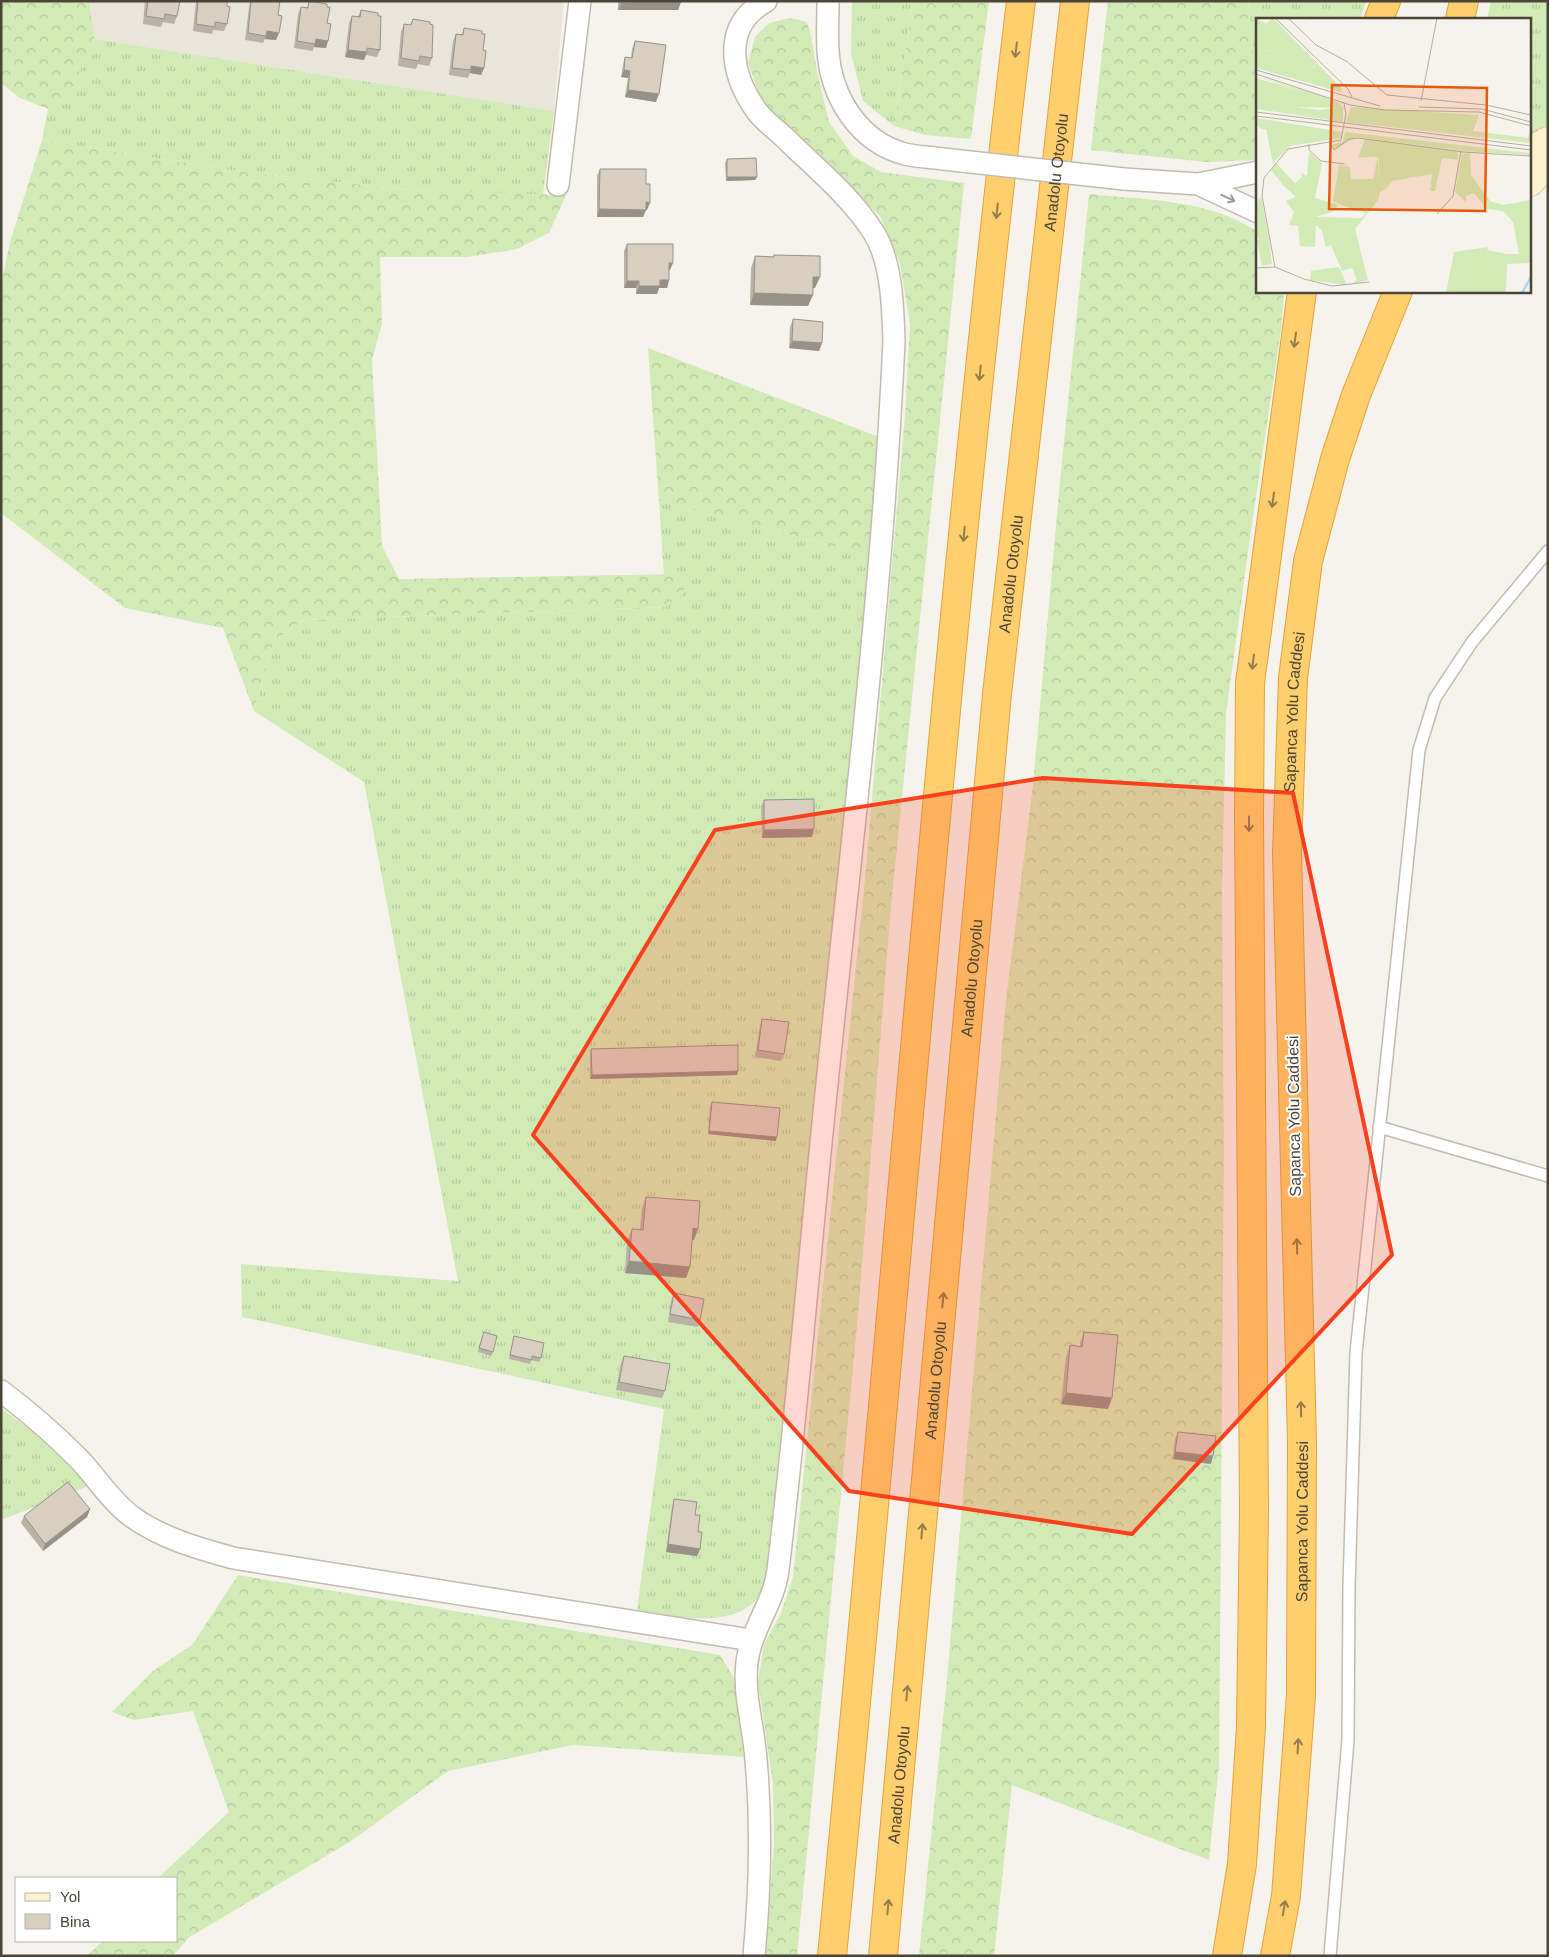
<svg xmlns="http://www.w3.org/2000/svg" width="1549" height="1957" viewBox="0 0 1549 1957" font-family="Helvetica,sans-serif">
  <defs>
    <pattern id="grass-tufts" width="24" height="20" patternUnits="userSpaceOnUse" patternTransform="scale(1.25)"><rect width="24" height="20" fill="#d2eab5"/><path d="M3 7l-1-3M5 7V3M7 7l1-3M15 17l-1-3M17 17v-4M19 17l1-3" fill="none" stroke="#b6ca9c"/></pattern>
    <pattern id="forest-crowns" width="20" height="18" patternUnits="userSpaceOnUse" patternTransform="scale(1.25)"><rect width="20" height="18" fill="#d2eab5"/><path d="M2 6a3 3 0 1 1 6 0M12 15a3 3 0 1 1 6 0" fill="none" stroke="#b6ca9c"/></pattern>
  </defs>
  <rect width="100%" height="100%" fill="#f6f3ec"/>
  <path fill="#eae5da" d="M 89,1 L 564,1 L 554,111 L 95,39 Z"/>
  <path fill="url(#grass-tufts)" d="M 852,1 L 913,1 L 894,126 L 863,101 L 851,54 Z
    M 1248,1 L 1366,1 L 1360,19 L 1258,19 L 1258,73 L 1252,47 Z
    M 1491,1 L 1548,1 L 1548,123 L 1530,137 L 1530,19 L 1487,19 Z
    M 95,39 L 554,111 L 543,195 L 410,190 L 243,172 L 42,140 L 48,109 L 67,98 Z
    M 659,501 L 872,556 L 772,1548 C 769,1562 768,1582 761,1593 C 737,1632 674,1616 637,1610 L 664,1409 L 242,1317 L 241,1264 L 458,1281 L 364,782 L 254,711 L 274,640 L 304,620 L 665,607 L 685,575 L 664,575 Z
    M 1,1408 L 28,1428 L 91,1485 L 1,1520 Z"/>
  <path fill="url(#forest-crowns)" d="M 1,1 L 89,1 L 95,39 L 67,98 L 48,109 L 20,98 L 1,83 Z
    M 913,1 L 989,1 L 971,139 L 925,135 L 894,126 Z
    M 1108,1 L 1248,1 L 1252,47 L 1258,73 L 1258,160 L 1206,162 L 1091,150 Z
    M 790,18 L 807,22 L 811,35 L 817,71 L 829,122 L 853,156 L 881,172 L 964,183 L 891,906 L 858,1315 L 797,1956 L 766,1956 L 774,1842 L 773,1784 L 758,1682 L 764,1645 L 781,1613 L 793,1577 L 865,879 L 905,415 L 910,323 L 900,264 L 880,216 L 781,121 L 759,94 L 748,62 L 755,37 L 769,23 Z
    M 42,140 L 243,172 L 410,190 L 566,195 L 549,233 L 517,249 L 468,257 L 380,257 L 382,323 L 372,360 L 382,546 L 399,579 L 685,574 L 684,594 L 665,607 L 304,620 L 274,640 L 254,711 L 223,628 L 125,608 L 1,513 L 1,285 L 10,242 Z
    M 1089,194 C 1145,200 1210,199 1258,232 L 1258,291 L 1284,291 L 1281,330 L 1250,537 L 1226,714 L 1222,893 L 1224,1153 L 1219,1765 L 1209,1860 L 1012,1785 L 994,1956 L 919,1956 L 947,1679 L 1006,1000 L 1033,785 L 1059,492 Z
    M 648,348 L 879,437 L 872,556 L 659,501 Z
    M 238,1575 L 720,1655 L 734,1678 L 744,1757 L 573,1745 L 448,1771 L 351,1841 L 188,1938 L 173,1956 L 87,1956 L 103,1941 L 176,1941 L 176,1878 L 158,1878 L 229,1812 L 193,1711 L 134,1720 L 112,1712 L 153,1671 L 193,1644 Z"/>
  <g fill="none" stroke-linecap="round" stroke-linejoin="round">
    <defs>
      <path id="lane" d="M 1379,1127 L 1548,1176
        M 1330,1956 L 1348,1740 L 1349,1587 L 1356,1353 L 1419,750 L 1435,698 L 1472,642 L 1548,551"/>
      <path id="street" d="M 828,1 C 828,18 827,34 828,51 C 831,97 859,142 905,154 C 917,157 930,157 943,159
        M 1124,179 L 1198,184 L 1258,172
        M 1198,184 L 1258,212
        M 558,185 L 580,1
        M 1,1391 C 29,1412 54,1434 79,1459 C 96,1477 110,1500 131,1516 C 161,1538 197,1548 233,1558 L 751,1640
        M 754,1956 C 760,1891 762,1825 756,1760 C 754,1727 743,1696 747,1662 C 751,1629 774,1603 778,1570 C 796,1421 808,1272 823,1123 C 849,862 882,603 894,341 C 893,309 892,262 874,233 C 851,196 814,167 783,136 C 774,128 763,120 756,110 C 731,74 721,26 766,1"/>
      <path id="secondary" d="M 1530,152 L 1548,141
        M 1530,182 L 1548,163"/>
      <g id="highway">
        <path d="M 1379,19 L 1386,1"/>
        <path d="M 1460,19 L 1464,1"/>
        <path d="M 832,1956 C 896,1304 943,651 1021,1"/>
        <path id="s1" d="M 883,1956 L 997,694 L 1075,1"/>
        <path d="M 1227,1956 L 1242,1864 L 1251,1726 L 1254,1510 L 1249,818 L 1250,683 L 1302,291"/>
        <path id="s2" d="M 1275,1956 L 1286,1896 L 1301,1695 L 1302,1441 L 1287,853 L 1293,678 L 1308,561 L 1335,459 L 1356,395 L 1398,291"/>
      </g>
    </defs>
    <use href="#lane" stroke="#c2bbae" stroke-width="14"/>
    <use href="#street" stroke="#c2bbae" stroke-width="24"/>
    <use href="#secondary" stroke="#d6c79b" stroke-width="30"/>
    <use href="#highway" stroke="#e0a43c" stroke-width="30"/>
    <use href="#lane" stroke="#fff" stroke-width="11"/>
    <use href="#street" stroke="#fff" stroke-width="21"/>
    <use href="#secondary" stroke="#fff3cd" stroke-width="28"/>
    <use href="#highway" stroke="#ffcf6e" stroke-width="28"/>
    <defs>
      <path id="street-bridge" d="M 943,159 L 1124,179"/>
    </defs>
    <use href="#street-bridge" stroke="#c2bbae" stroke-width="24" stroke-linecap="butt"/>
    <use href="#street-bridge" stroke="#fff" stroke-width="21"/>
  </g>
  <path fill="#bab2a6" d="M 145,1 L 180,1 L 177,16 L 174,24 L 163,22 L 161,27 L 143,24 Z
    M 196,1 L 227,1 L 227,24 L 224,31 L 213,30 L 212,34 L 193,31 Z
    M 250,1 L 280,1 L 278,15 L 276,40 L 265,39 L 263,43 L 245,40 L 249,7 Z
    M 309,1 L 327,23 L 326,48 L 314,47 L 313,51 L 294,48 L 298,14 L 301,7 L 307,8 Z
    M 618,1 L 681,1 L 678,10 L 618,10 Z
    M 361,10 L 378,16 L 380,50 L 377,57 L 366,55 L 364,60 L 345,57 L 349,23 L 352,16 L 358,16 Z
    M 413,19 L 430,24 L 432,58 L 429,66 L 418,64 L 416,69 L 398,66 L 401,32 L 404,24 L 410,25 Z
    M 464,28 L 483,50 L 484,68 L 481,75 L 470,73 L 468,78 L 449,75 L 453,41 L 456,34 L 462,34 Z
    M 635,41 L 656,102 L 625,97 L 628,78 L 621,77 L 623,65 L 625,57 L 631,58 L 632,49 Z
    M 727,159 L 757,177 L 755,180 L 726,181 L 725,163 Z
    M 600,169 L 646,184 L 647,210 L 646,210 L 643,217 L 597,217 L 597,176 Z
    M 627,244 L 670,270 L 669,270 L 669,280 L 667,288 L 659,288 L 657,294 L 636,294 L 636,288 L 624,288 L 624,251 Z
    M 774,255 L 815,288 L 813,288 L 808,306 L 750,305 L 751,268 L 755,256 L 773,257 Z
    M 793,319 L 822,343 L 819,351 L 789,348 L 790,327 Z
    M 764,800 L 812,837 L 762,838 L 761,807 Z
    M 762,1019 L 784,1054 L 781,1061 L 755,1057 L 760,1026 Z
    M 591,1049 L 738,1071 L 737,1075 L 590,1079 L 590,1053 Z
    M 712,1102 L 776,1141 L 708,1134 L 710,1106 Z
    M 646,1197 L 694,1240 L 692,1240 L 686,1278 L 625,1273 L 627,1240 L 632,1229 L 640,1230 L 642,1208 Z
    M 674,1293 L 700,1320 L 698,1327 L 668,1322 L 671,1301 Z
    M 1084,1332 L 1108,1409 L 1061,1404 L 1066,1357 L 1070,1345 L 1080,1346 L 1080,1343 Z
    M 482,1336 L 493,1352 L 491,1356 L 478,1352 Z
    M 514,1336 L 541,1358 L 539,1362 L 531,1360 L 530,1364 L 509,1359 Z
    M 624,1356 L 665,1391 L 662,1398 L 616,1390 L 621,1363 Z
    M 1178,1432 L 1211,1464 L 1173,1459 L 1175,1439 Z
    M 674,1499 L 695,1515 L 700,1549 L 697,1556 L 666,1552 L 672,1507 Z
    M 90,1509 L 87,1517 L 43,1551 L 21,1523 L 24,1516 Z"/>
  <path fill="#979187" d="M 681,2 L 678,10 L 618,10 L 621,3 Z
    M 267,31 L 279,33 L 276,40 L 265,39 Z
    M 316,39 L 328,41 L 326,48 L 314,47 Z
    M 348,50 L 367,52 L 364,60 L 345,57 Z
    M 471,66 L 484,68 L 481,75 L 470,73 Z
    M 624,70 L 630,71 L 628,78 L 621,77 Z
    M 628,90 L 659,94 L 656,102 L 625,97 Z
    M 727,177 L 757,177 L 755,180 L 726,181 Z
    M 646,202 L 650,203 L 647,210 L 646,210 L 643,217 L 597,217 L 599,209 Z
    M 669,263 L 673,263 L 670,270 L 667,270 Z
    M 813,277 L 820,277 L 815,288 L 809,288 Z
    M 660,280 L 669,280 L 667,288 L 659,288 L 657,294 L 636,294 L 639,286 Z
    M 627,281 L 639,281 L 636,288 L 624,288 Z
    M 754,293 L 813,295 L 808,306 L 750,305 Z
    M 792,341 L 822,343 L 819,351 L 789,348 Z
    M 814,829 L 812,837 L 762,838 L 764,830 Z
    M 738,1071 L 737,1075 L 590,1079 L 592,1075 Z
    M 709,1131 L 777,1137 L 776,1141 L 708,1134 Z
    M 693,1228 L 698,1229 L 694,1240 L 689,1240 Z
    M 629,1261 L 690,1267 L 686,1278 L 625,1273 Z
    M 1066,1393 L 1112,1398 L 1108,1409 L 1061,1404 Z
    M 1175,1452 L 1213,1456 L 1211,1464 L 1173,1459 Z
    M 90,1509 L 87,1517 L 43,1551 L 45,1544 Z
    M 668,1544 L 700,1549 L 697,1556 L 666,1552 Z"/>
  <path fill="#d8cfc1" stroke="#979187" d="M 148,1 L 180,1 L 177,16 L 165,14 L 164,19 L 146,16 Z
    M 198,1 L 227,1 L 227,6 L 230,7 L 227,24 L 215,22 L 215,27 L 196,24 Z
    M 251,1 L 280,1 L 278,15 L 282,16 L 279,33 L 267,31 L 266,36 L 248,33 Z
    M 309,1 L 327,4 L 327,7 L 330,7 L 327,23 L 331,24 L 328,41 L 316,39 L 315,44 L 297,41 L 301,7 L 308,8 Z
    M 621,1 L 681,1 L 681,2 L 621,3 Z
    M 361,10 L 378,13 L 378,16 L 381,16 L 380,50 L 367,48 L 367,52 L 348,50 L 352,16 L 360,17 Z
    M 413,19 L 430,22 L 430,24 L 433,25 L 432,58 L 420,56 L 419,61 L 401,58 L 404,24 L 411,25 Z
    M 464,28 L 482,31 L 482,34 L 485,34 L 483,50 L 486,51 L 484,68 L 471,66 L 471,70 L 452,68 L 456,34 L 463,35 Z
    M 635,41 L 666,45 L 659,94 L 628,90 L 630,71 L 624,70 L 625,57 L 632,58 Z
    M 756,158 L 757,177 L 727,177 L 727,159 Z
    M 600,169 L 646,169 L 646,184 L 650,184 L 650,203 L 646,202 L 646,210 L 599,209 Z
    M 627,244 L 673,244 L 673,263 L 669,263 L 669,280 L 660,280 L 660,286 L 639,286 L 639,281 L 627,281 Z
    M 774,255 L 820,256 L 820,277 L 813,277 L 813,295 L 754,293 L 755,256 L 774,257 Z
    M 793,319 L 823,322 L 822,343 L 792,341 Z
    M 814,799 L 814,829 L 764,830 L 764,800 Z
    M 762,1019 L 789,1022 L 784,1054 L 758,1050 Z
    M 738,1045 L 738,1071 L 592,1075 L 591,1049 Z
    M 712,1102 L 780,1108 L 777,1137 L 709,1131 Z
    M 646,1197 L 700,1201 L 698,1229 L 693,1228 L 690,1267 L 629,1261 L 632,1229 L 643,1230 Z
    M 674,1293 L 704,1299 L 700,1320 L 670,1314 Z
    M 484,1332 L 497,1336 L 493,1352 L 479,1348 Z
    M 1084,1332 L 1118,1335 L 1112,1398 L 1066,1393 L 1070,1345 L 1082,1347 Z
    M 514,1336 L 544,1343 L 541,1358 L 532,1356 L 532,1360 L 510,1355 Z
    M 624,1356 L 670,1364 L 665,1391 L 619,1382 Z
    M 1178,1432 L 1216,1436 L 1213,1456 L 1175,1452 Z
    M 68,1482 L 90,1509 L 45,1544 L 24,1516 Z
    M 674,1499 L 697,1502 L 695,1515 L 700,1515 L 698,1532 L 702,1532 L 700,1549 L 668,1544 Z"/>
  <defs><path id="oneway-shaft" d="M-6 0H5M1.5-3L5.5 0L1.5 3" fill="none" stroke-width="1.6" stroke-linecap="round" stroke-linejoin="round" transform="scale(1.25)"/></defs>
  <g stroke="#937c4e">
    <use href="#oneway-shaft" transform="translate(1016 50) rotate(97)"/>
    <use href="#oneway-shaft" transform="translate(997 211) rotate(96)"/>
    <use href="#oneway-shaft" transform="translate(1295 340) rotate(98)"/>
    <use href="#oneway-shaft" transform="translate(980 373) rotate(96)"/>
    <use href="#oneway-shaft" transform="translate(1273 500) rotate(98)"/>
    <use href="#oneway-shaft" transform="translate(964 534) rotate(96)"/>
    <use href="#oneway-shaft" transform="translate(1253 662) rotate(97)"/>
    <use href="#oneway-shaft" transform="translate(1249 824) rotate(90)"/>
    <use href="#oneway-shaft" transform="translate(1297 1246) rotate(-91)"/>
    <use href="#oneway-shaft" transform="translate(943 1300) rotate(-85)"/>
    <use href="#oneway-shaft" transform="translate(1301 1409) rotate(-91)"/>
    <use href="#oneway-shaft" transform="translate(922 1531) rotate(-85)"/>
    <use href="#oneway-shaft" transform="translate(907 1693) rotate(-85)"/>
    <use href="#oneway-shaft" transform="translate(1298 1746) rotate(-86)"/>
    <use href="#oneway-shaft" transform="translate(888 1907) rotate(-85)"/>
    <use href="#oneway-shaft" transform="translate(1284 1908) rotate(-80)"/>
  </g>
  <use stroke="#9c9892" href="#oneway-shaft" transform="translate(1228 198) rotate(25)"/>
  <path fill="#fc3f1d" fill-opacity="0.2" stroke="#fc3f1d" stroke-width="4" stroke-linejoin="round" d="M 1043,778 L 1293,793 L 1392,1255 L 1132,1534 L 849,1491 L 533,1135 L 715,830 Z"/>
  <g text-anchor="middle" dominant-baseline="central" stroke-width="4" stroke-linejoin="round" paint-order="stroke">
    <g font-size="16" fill="#4b4439" stroke="#fff">
      <text stroke="none"><textPath href="#s1" startOffset="1792">Anadolu Otoyolu</textPath></text>
      <text stroke="none"><textPath href="#s1" startOffset="1388">Anadolu Otoyolu</textPath></text>
      <text stroke="none"><textPath href="#s2" startOffset="1246">Sapanca Yolu Caddesi</textPath></text>
      <text stroke="none"><textPath href="#s1" startOffset="982">Anadolu Otoyolu</textPath></text>
      <text transform="translate(1294 1116) rotate(-91)">Sapanca Yolu Caddesi</text>
      <text stroke="none"><textPath href="#s1" startOffset="578">Anadolu Otoyolu</textPath></text>
      <text stroke="none"><textPath href="#s2" startOffset="436">Sapanca Yolu Caddesi</textPath></text>
      <text stroke="none"><textPath href="#s1" startOffset="172">Anadolu Otoyolu</textPath></text>
    </g>
  </g>
  <g transform="translate(1256 18)">
    <rect width="275" height="275" fill="#f6f3ec"/>
    <path d="M 18,32 L 14,50 L 35,44 L 58,50 L 60,44 L 87,72 L 84,74 L 0,50 L 3,33 ZM 0,58 L 63,77 L 83,85 L 88,90 L 38,89 L 37,83 L 9,74 L 12,66 L 41,72 ZM 10,111 L 43,113 L 85,120 L 34,128 L 17,145 ZM 119,122 L 202,133 L 202,142 L 186,140 L 179,173 L 174,173 L 176,156 L 136,163 L 130,171 L 123,167 L 123,139 L 114,139 ZM 83,147 L 90,148 L 85,187 L 77,183 ZM 33,159 L 39,165 L 40,179 L 27,167 ZM 5,179 L 13,221 L 3,222 L 0,215 L 0,184 ZM 257,204 L 268,207 L 275,218 L 275,245 L 251,246 L 250,275 L 194,275 L 205,240 L 219,235 L 251,239 L 251,236 L 263,236 ZM 100,215 L 112,262 L 94,267 L 101,262 L 96,250 L 86,253 L 75,227 Z" fill="#d2eab5"/>
    <path d="M 0,0 L 10,6 L 17,0 L 60,44 L 54,55 L 48,48 L 35,44 L 22,51 L 14,50 L 18,32 L 3,33 L 0,47 ZM 0,60 L 41,72 L 12,66 L 9,73 L 37,83 L 39,89 L 64,92 L 87,89 L 87,104 L 0,91 ZM 95,89 L 223,97 L 217,113 L 272,120 L 274,111 L 275,125 L 90,104 ZM 0,100 L 86,114 L 85,120 L 6,111 L 0,107 ZM 89,114 L 275,135 L 275,137 L 208,133 L 100,119 L 79,131 L 76,127 L 87,123 ZM 109,121 L 119,122 L 114,139 L 102,140 ZM 53,134 L 66,145 L 59,180 L 82,187 L 78,193 L 60,199 L 106,200 L 110,195 L 85,187 L 90,146 L 94,150 L 95,161 L 117,161 L 122,137 L 123,167 L 130,171 L 124,174 L 122,182 L 99,211 L 100,215 L 70,229 L 66,213 L 60,207 L 59,229 L 44,228 L 42,208 L 33,207 L 38,194 L 30,183 L 40,179 L 39,165 L 46,159 L 45,155 L 51,158 ZM 214,134 L 215,157 L 234,183 L 247,187 L 275,182 L 275,218 L 268,207 L 257,204 L 247,193 L 231,191 L 218,175 L 210,178 L 210,184 L 199,174 L 206,136 ZM 231,229 L 232,232 L 251,236 L 251,239 L 219,235 L 205,240 L 194,275 L 190,275 L 198,234 ZM 83,249 L 91,267 L 54,262 L 55,253 Z" fill="#d2eab5"/>
    <path d="M 13,221 L 16,246 L 6,248 L 1,222 Z" fill="#d2eab5"/>
    <path d="M 20,145 L 33,159 L 27,167 L 15,152 Z" fill="#d2eab5"/>
    <path fill="none" stroke="#a9d4f2" stroke-width="2.5" d="M 266,275 L 275,259"/>
    <path fill="none" stroke="#b2ada4" stroke-width="1" d="M 19,0 L 92,71 L 96,79M 32,0 L 60,27 L 90,43 L 131,77 L 230,87 L 275,97M 0,52 L 124,88M 0,56 L 94,87 L 129,92 L 223,94 L 275,108M 165,83 L 181,0M 88,85 L 90,96 L 85,122 L 32,131 L 8,160 L 6,178 L 19,249 L 48,261 L 76,268 L 113,264M 163,89 L 226,91 L 275,104M 0,94 L 275,128M 0,98 L 275,132M 74,125 L 78,132 L 93,121 L 102,120 L 207,134 L 275,138M 53,126 L 53,132 L 65,143 L 89,146M 181,196 L 197,178 L 205,133M 0,250 L 19,249"/>
    <path fill="#e8590c" fill-opacity="0.15" stroke="#e8590c" stroke-width="2.5" d="M 76,67 L 231,70 L 229,193 L 73,191 Z"/>
    <rect width="275" height="275" fill="none" stroke="#4b4439" stroke-width="2.5"/>
  </g>
  <rect width="1549" height="1957" fill="none" stroke="#4b4439" stroke-width="5"/>
  <rect x="15" y="1877" width="162" height="65" fill="#ffffff" stroke="#b7b4b0"/>
  <rect x="25" y="1893" width="25" height="8" fill="#fff3cd" stroke="#b7b4b0"/>
  <text x="60" y="1902" font-size="15" fill="#4b4439">Yol</text>
  <rect x="25" y="1914" width="25" height="15" fill="#d8cfc1" stroke="#b7b4b0"/>
  <text x="60" y="1927" font-size="15" fill="#4b4439">Bina</text>
</svg>
